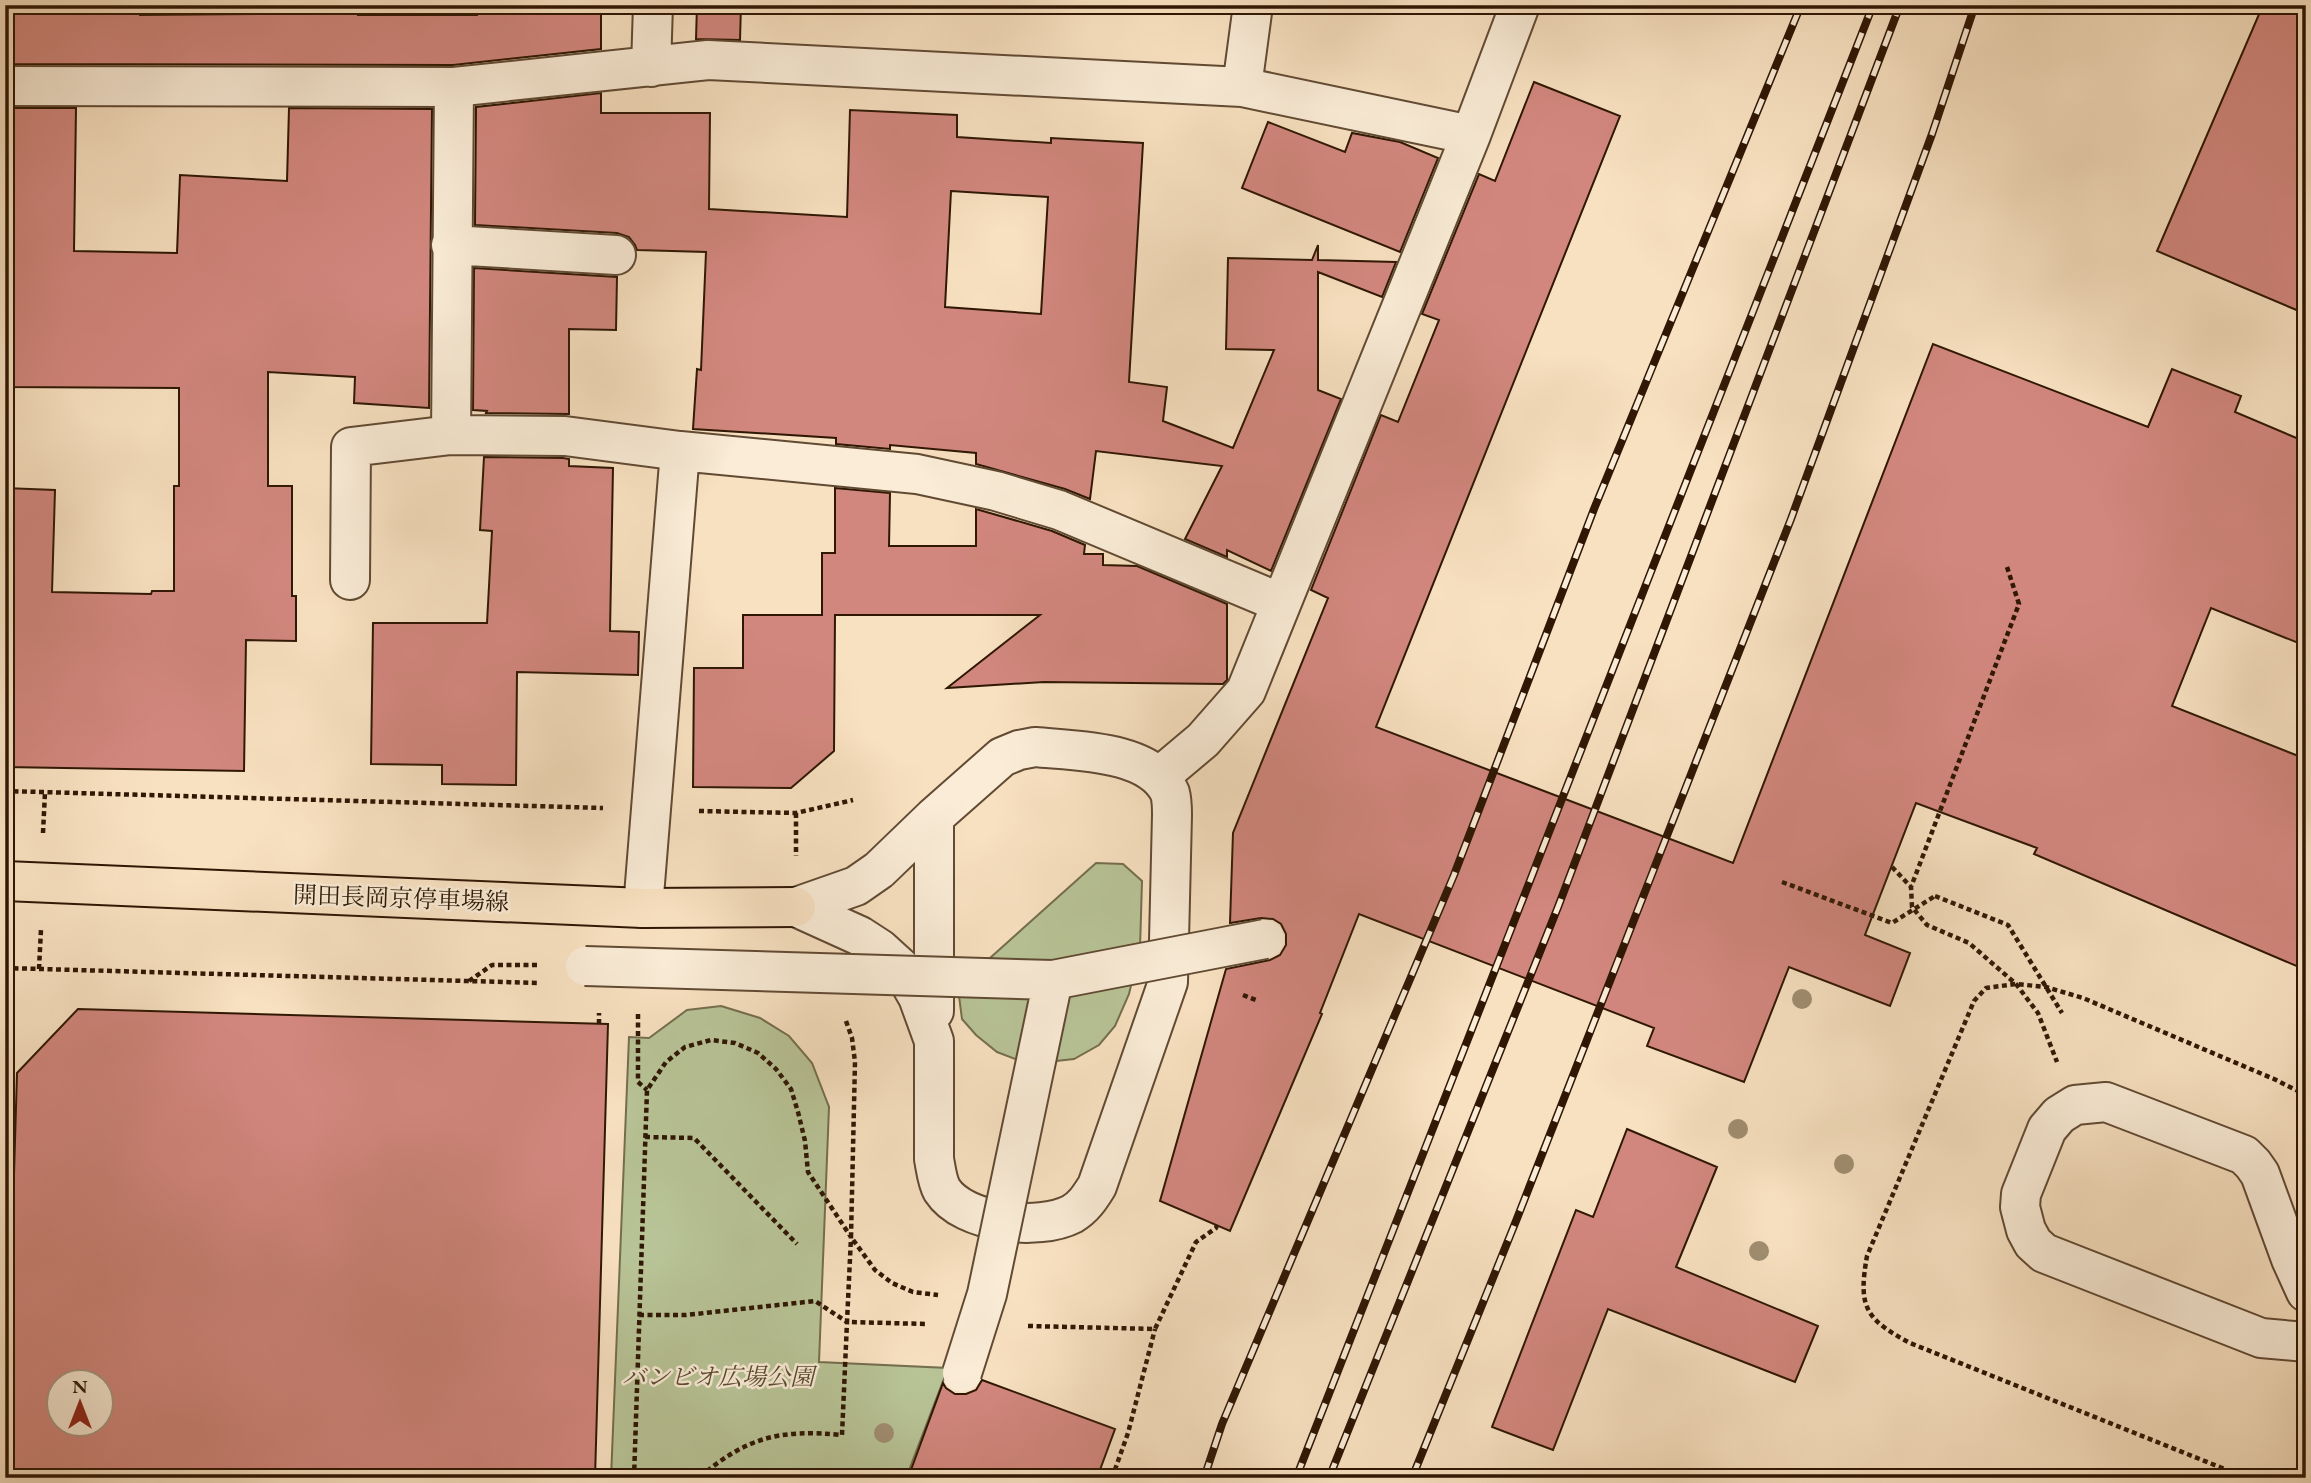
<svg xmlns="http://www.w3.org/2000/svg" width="2311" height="1483" viewBox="0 0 2311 1483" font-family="'EB Garamond','Noto Serif JP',serif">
  <rect width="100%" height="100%" fill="#f8e1c1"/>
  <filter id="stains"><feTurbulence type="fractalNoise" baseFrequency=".00286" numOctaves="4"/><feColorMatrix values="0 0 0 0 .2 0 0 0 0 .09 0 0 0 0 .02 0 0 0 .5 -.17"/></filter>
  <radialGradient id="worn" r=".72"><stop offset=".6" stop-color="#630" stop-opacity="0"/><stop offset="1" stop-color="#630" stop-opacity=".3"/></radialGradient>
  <path fill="#b8c497" stroke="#746e4e" stroke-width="2" d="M 1096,863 L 1123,864 L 1142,881 L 1140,948 L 1129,994 L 1115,1026 L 1099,1045 L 1074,1059 L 1056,1061 L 1018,1060 L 997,1052 L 976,1035 L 962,1019 L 959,996 L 961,984 Z
    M 721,1006 L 760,1018 L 789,1036 L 812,1063 L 829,1107 L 819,1362 L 948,1368 L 906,1478 L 611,1478 L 629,1037 L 649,1038 L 687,1010 Z"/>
  <path fill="#d2877e" stroke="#2f1704" stroke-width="2" fill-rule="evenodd" d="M 11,5 L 140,5 L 140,15 L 358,13 L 358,15 L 477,15 L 477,13 L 601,13 L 601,49 L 453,65 L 11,64 Z
    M 697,5 L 741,5 L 740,40 L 696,39 Z
    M 2263,5 L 2306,5 L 2306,314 L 2157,251 Z
    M 1534,82 L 1620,116 L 1376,727 L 1733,863 L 1933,344 L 2148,427 L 2172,369 L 2241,396 L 2235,412 L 2306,442 L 2306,646 L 2211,608 L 2172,706 L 2306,759 L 2306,970 L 2034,854 L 2037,848 L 1916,803 L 1865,935 L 1910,953 L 1890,1006 L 1789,967 L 1744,1082 L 1647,1046 L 1654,1028 L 1359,914 L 1320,1013 L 1322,1014 L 1230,1231 L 1160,1201 L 1226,969 L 1270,960 L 1280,955 L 1286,945 L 1286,934 L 1281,924 L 1273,919 L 1261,918 L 1230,923 L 1233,833 L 1328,598 L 1311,590 L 1381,415 L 1398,422 L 1439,320 L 1422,314 L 1479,174 L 1495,181 Z
    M 601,93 L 601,113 L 710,113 L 709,209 L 847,217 L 850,110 L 957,115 L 957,137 L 1051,143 L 1051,138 L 1143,143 L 1129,382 L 1167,387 L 1163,421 L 1233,448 L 1274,350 L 1226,349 L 1228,258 L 1312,260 L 1318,245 L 1318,260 L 1396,262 L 1382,297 L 1318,272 L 1318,390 L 1341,399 L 1271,571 L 1227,550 L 1227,557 L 1185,539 L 1222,466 L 1096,451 L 1090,499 L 1065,489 L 976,464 L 976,453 L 890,445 L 890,449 L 836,444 L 836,438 L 693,429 L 697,369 L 701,370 L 706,252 L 637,250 L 635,245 L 629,237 L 617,233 L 475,225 L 476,107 ZM 951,191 L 1048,197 L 1041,314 L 945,307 Z
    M 10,108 L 76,108 L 74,251 L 177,253 L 180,175 L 287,181 L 289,108 L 432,109 L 429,408 L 354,403 L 355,377 L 268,372 L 268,486 L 292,486 L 292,596 L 296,596 L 296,641 L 246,640 L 244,771 L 5,767 L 5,488 L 55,490 L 52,592 L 151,594 L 152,591 L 174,591 L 174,486 L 179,486 L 179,388 L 5,387 L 5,272 L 9,272 Z
    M 1268,122 L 1345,152 L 1352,133 L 1400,142 L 1438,158 L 1400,252 L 1242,188 Z
    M 474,268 L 617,277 L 616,330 L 569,329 L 569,414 L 486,413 L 487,411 L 473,410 Z
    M 484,457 L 563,458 L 569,459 L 569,466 L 613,468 L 610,631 L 639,632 L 638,675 L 517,672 L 516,785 L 442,784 L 442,765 L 371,764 L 373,623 L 487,623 L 492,531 L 480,530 Z
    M 835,488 L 890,493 L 889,546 L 976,546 L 976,509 L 1052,531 L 1085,545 L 1084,554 L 1103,554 L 1103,565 L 1137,566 L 1227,604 L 1227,680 L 1223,684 L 1044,682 L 947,688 L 1040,615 L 835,615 L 834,751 L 791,788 L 693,787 L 694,668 L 743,668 L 743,615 L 822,615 L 822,553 L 835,553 Z
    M 78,1009 L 608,1024 L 595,1478 L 5,1478 L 17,1073 ZM 60,1382 L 102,1382 L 102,1424 L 60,1424 Z
    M 1627,1129 L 1717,1167 L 1676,1267 L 1818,1326 L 1795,1382 L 1608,1309 L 1553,1450 L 1492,1427 L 1576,1210 L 1593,1217 Z
    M 982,1380 L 1115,1429 L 1097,1478 L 908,1478 L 943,1383 L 946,1388 L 955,1394 L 966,1394 L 976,1390 Z"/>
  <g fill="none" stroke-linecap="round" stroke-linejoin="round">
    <defs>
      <path id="minor" d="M 651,67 L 653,5
        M 5,86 L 454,87 L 708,60 L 1242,87 L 1471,135
        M 1242,87 L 1253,5
        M 451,245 L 616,255
        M 451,435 L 565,436 L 680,451
        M 350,580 L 351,447 L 451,435 L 454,87
        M 1035,747 C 1075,751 1151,750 1170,793 C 1172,800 1172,808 1172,815 L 1168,982 L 1097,1186 C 1090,1197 1084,1207 1072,1214 C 1039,1231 964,1224 942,1190 C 937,1181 936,1169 934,1159 L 934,1041 L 918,997 L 902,969 L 880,949 L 860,936 L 796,907 L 856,886 L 879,870 L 934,817 L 1002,757 L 1019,750 Z
        M 1159,777 L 1203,740 L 1246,691 L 1471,135 L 1520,5
        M 934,817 L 934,1011
        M 643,908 L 680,451 L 917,474 L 996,491 L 1059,510 L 1281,603
        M 2306,1292 L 2291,1259 L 2260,1174 L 2253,1164 L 2244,1155 L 2106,1102 L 2075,1105 L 2059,1115 L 2047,1129 L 2021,1194 L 2020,1207 L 2026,1230 L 2033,1243 L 2044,1253 L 2261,1338 L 2306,1342"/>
      <path id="major" d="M 5,881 L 643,908 L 796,907"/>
    </defs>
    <use href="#minor" stroke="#614a33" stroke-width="42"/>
    <use href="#major" stroke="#2f1704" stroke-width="42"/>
    <path stroke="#2f1704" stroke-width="4.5" stroke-dasharray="5 3.5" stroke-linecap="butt" d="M 2007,567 L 2019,604 L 1911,887 L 1912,907 L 1927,925 L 1969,943 L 2016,984 L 2038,1013 L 2057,1062
      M 5,791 L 603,808
      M 699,811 L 796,813 L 853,800
      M 796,813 L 796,856
      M 43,833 L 45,792
      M 1892,867 L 1911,887
      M 1935,896 L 2008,925 L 2062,1013
      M 5,968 L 539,983
      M 39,969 L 41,929
      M 469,981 L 492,965 L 539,965
      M 1243,995 L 1256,1000
      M 638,1014 L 638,1082 L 647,1090
      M 846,1021 L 852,1038 L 855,1062 L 851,1237 L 875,1270 L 892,1283 L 913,1292 L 938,1295
      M 645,1137 L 694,1138 L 797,1244
      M 639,1315 L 686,1315 L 815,1301 L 847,1322 L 842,1435 C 780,1429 746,1437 699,1478
      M 1028,1326 L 1155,1329 L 1196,1242 L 1216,1228 L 1217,1225
      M 634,1478 L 647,1090 L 666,1062 L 685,1047 L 711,1040 L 735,1043 L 758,1053 L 776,1069 L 791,1089 L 798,1112 L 805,1141 L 808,1172 L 851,1237 L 847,1322 L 928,1324
      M 1112,1478 L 1128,1433 L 1155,1329
      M 2247,1478 L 1910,1343 C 1865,1319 1858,1307 1867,1256 L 1974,1001 L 1986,988 L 2016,984 L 2046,987 L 2083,998 L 2274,1079 L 2306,1095"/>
    <use href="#minor" stroke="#faecd7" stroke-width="38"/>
    <use href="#major" stroke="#f8e1c1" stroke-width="38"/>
    <defs>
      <path id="rail" d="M 1204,1478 L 1222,1424 L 1454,875 L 1594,509 L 1801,5
        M 1296,1478 L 1873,5
        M 1329,1478 L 1558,907 L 1900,5
        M 1412,1478 L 1516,1221 L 1791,519 L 1932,134 L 1975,5"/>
    </defs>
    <use href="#rail" stroke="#2f1704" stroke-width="8"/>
    <use href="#rail" stroke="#faecd7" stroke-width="5" stroke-dasharray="16" stroke-linecap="butt"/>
    <defs>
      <path id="minor-bridge" d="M 585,966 L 1053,980 L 1265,939
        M 962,1373 L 987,1294 L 1053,980"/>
    </defs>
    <use href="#minor-bridge" stroke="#614a33" stroke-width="42" stroke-linecap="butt"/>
    <path stroke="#2f1704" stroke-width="4.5" stroke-dasharray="5 3.5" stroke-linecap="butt" d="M 1782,882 L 1892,923 L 1935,896
      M 599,1024 L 599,1013"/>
    <use href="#minor-bridge" stroke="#faecd7" stroke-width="38"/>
  </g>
  <g fill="#a08e71">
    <circle cx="1802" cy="999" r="10"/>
    <circle cx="1738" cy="1129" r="10"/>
    <circle cx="1844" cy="1164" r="10"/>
    <circle cx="1759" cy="1251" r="10"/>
    <circle cx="884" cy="1433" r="10"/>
  </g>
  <g text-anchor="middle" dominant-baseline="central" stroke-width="5" stroke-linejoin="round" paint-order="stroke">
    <g font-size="24" fill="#2f1704" stroke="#faecd7">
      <text transform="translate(401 898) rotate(2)">開田長岡京停車場線</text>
    </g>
    <g font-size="24" font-style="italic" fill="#584b30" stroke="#faecd7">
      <text x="718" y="1376">バンビオ広場公園</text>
    </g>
  </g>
  <rect width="2311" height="1483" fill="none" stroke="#f8e1c1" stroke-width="28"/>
  <rect x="7" y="7" width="2297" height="1469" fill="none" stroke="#2f1704" stroke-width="3.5"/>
  <rect x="14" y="14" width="2283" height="1455" fill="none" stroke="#2f1704" stroke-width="2"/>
  <g transform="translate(80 1403)"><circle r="33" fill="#faecd7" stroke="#a99783" stroke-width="2"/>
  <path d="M0-5L12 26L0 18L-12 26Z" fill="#8f2418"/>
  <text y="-10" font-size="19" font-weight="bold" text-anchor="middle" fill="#2f1704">N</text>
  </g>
  <rect width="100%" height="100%" filter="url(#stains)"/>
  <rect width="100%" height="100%" fill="url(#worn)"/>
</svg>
